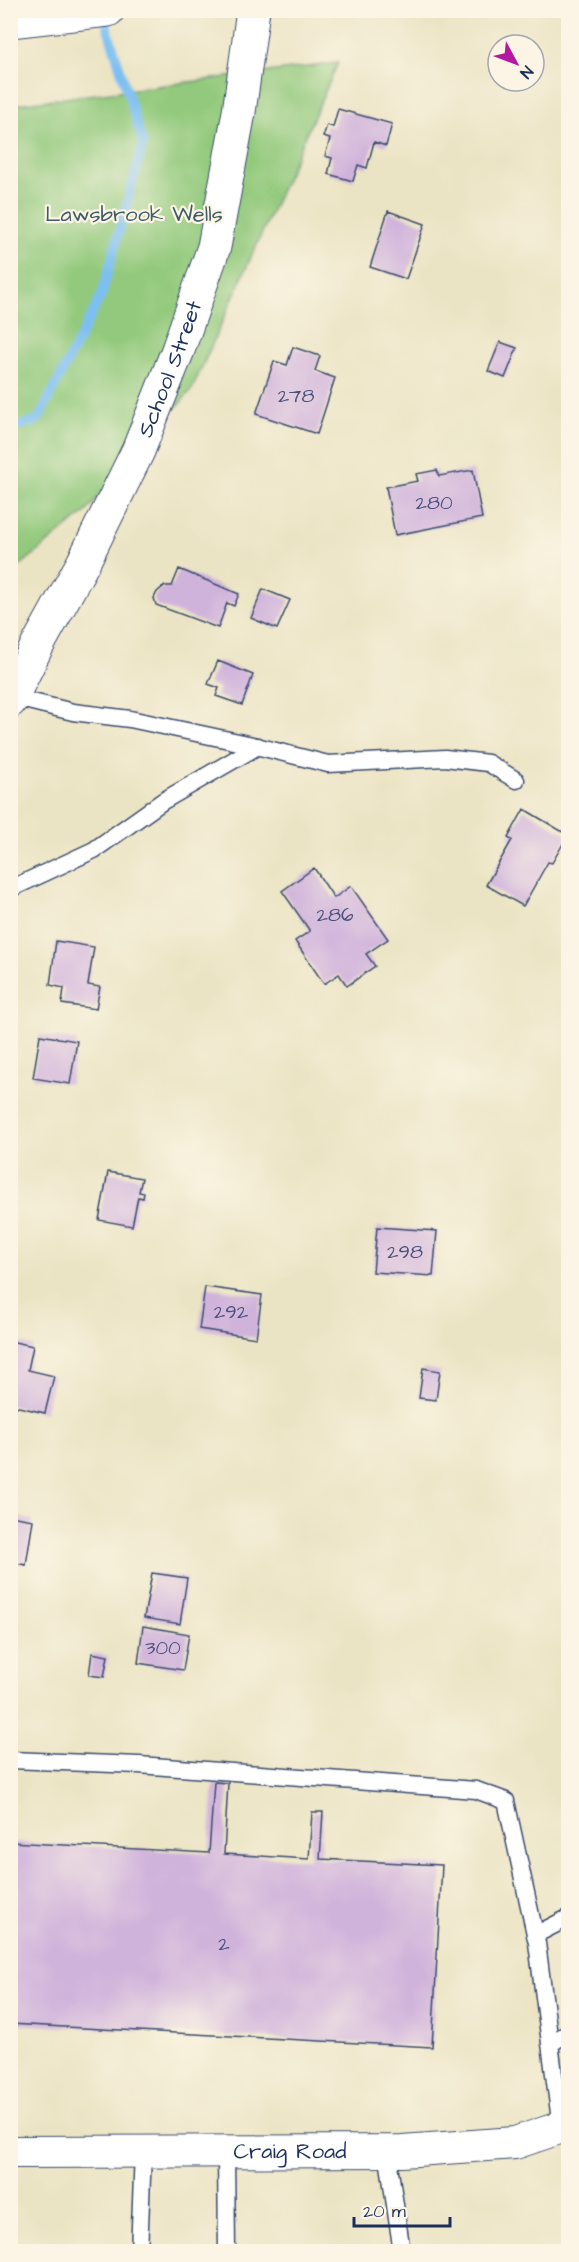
<svg xmlns="http://www.w3.org/2000/svg" width="579" height="2262" viewBox="0 0 579 2262" font-family="'Architects Daughter',sans-serif">
  <rect width="100%" height="100%" fill="#fcf5e5"/>
  <filter id="ink" filterUnits="userSpaceOnUse"><feTurbulence type="fractalNoise" baseFrequency=".0167" numOctaves="2"/><feDisplacementMap in="SourceGraphic" scale="12" xChannelSelector="R" yChannelSelector="G"/><feConvolveMatrix kernelMatrix="1 2 1 2 8 2 1 2 1" color-interpolation-filters="sRGB"/></filter>
  <filter id="wash" filterUnits="userSpaceOnUse"><feTurbulence type="fractalNoise" baseFrequency=".008" numOctaves="4" result="noise"/><feDisplacementMap in="SourceGraphic" scale="24" xChannelSelector="R" yChannelSelector="G"/><feGaussianBlur stdDeviation="1.35" result="paint"/><feColorMatrix in="noise" values="0 0 0 0 0 0 0 0 0 0 0 0 0 0 0 0 0 1.4 0 .05"/><feComposite in="paint" operator="in"/></filter>
  <g filter="url(#wash)">
    <rect width="100%" height="100%" fill="#ebe4c4"/>
    <path fill="#92c97b" stroke="#567c6c" stroke-width="1.5" d="M 338,63 L 192,389 L 86,512 L 11,573 L 11,105 Z"/>
    <g fill="none" stroke-linecap="round" stroke-linejoin="round">
      <path stroke="#7bbff2" stroke-width="9" d="M 10,429 L 38,420 L 102,294 L 143,144 L 104,16"/>
    </g>
    <g id="blocks">
      <path fill="#d0b3db" d="M 338,109 L 392,124 L 386,146 L 374,142 L 367,168 L 358,165 L 353,181 L 328,174 L 332,158 L 325,156 L 330,139 L 323,137 L 327,125 L 333,127 Z
        M 388,211 L 425,224 L 406,279 L 370,267 Z
        M 500,342 L 517,348 L 505,378 L 488,371 Z
        M 293,347 L 320,356 L 315,371 L 335,378 L 317,434 L 256,414 L 274,361 L 287,365 Z
        M 437,470 L 439,476 L 473,470 L 482,518 L 395,535 L 386,487 L 418,481 L 416,474 Z
        M 179,569 L 239,594 L 234,606 L 227,603 L 218,628 L 156,605 L 154,598 L 157,592 L 164,586 L 172,586 Z
        M 263,589 L 290,600 L 277,629 L 251,618 Z
        M 218,661 L 253,675 L 242,705 L 216,696 L 219,688 L 208,684 Z
        M 524,809 L 568,835 L 552,863 L 548,862 L 523,906 L 486,885 L 512,840 L 508,838 Z
        M 314,868 L 334,898 L 351,886 L 388,939 L 366,954 L 375,966 L 347,986 L 339,974 L 324,984 L 295,941 L 310,931 L 282,891 Z
        M 56,941 L 94,947 L 88,985 L 100,987 L 96,1009 L 62,1004 L 64,988 L 50,985 Z
        M 40,1035 L 77,1041 L 70,1084 L 33,1078 Z
        M 108,1172 L 142,1178 L 139,1192 L 144,1193 L 143,1198 L 138,1197 L 132,1226 L 99,1220 Z
        M 377,1227 L 437,1231 L 433,1276 L 373,1272 Z
        M 205,1287 L 262,1295 L 256,1338 L 199,1329 Z
        M 10,1341 L 33,1346 L 28,1370 L 54,1376 L 45,1413 L 10,1405 Z
        M 423,1368 L 440,1371 L 436,1400 L 419,1398 Z
        M 10,1516 L 33,1520 L 26,1565 L 10,1562 Z
        M 152,1573 L 187,1578 L 180,1624 L 144,1618 Z
        M 143,1626 L 189,1634 L 183,1670 L 138,1663 Z
        M 92,1653 L 108,1656 L 104,1677 L 89,1675 Z
        M 214,1782 L 228,1783 L 224,1854 L 309,1859 L 312,1812 L 323,1812 L 320,1859 L 442,1865 L 432,2047 L 10,2024 L 10,1842 L 209,1853 Z"/>
    </g>
  </g>
  <g filter="url(#ink)">
    <use href="#blocks" fill-opacity="0" stroke="#3a4a6d" stroke-width="1.5"/>
    <g fill="none" stroke-linecap="round" stroke-linejoin="round">
      <defs>
        <path id="service" d="M 12,697 L 73,712 L 130,719 L 248,744 L 328,764 L 445,758 L 488,763 L 516,780
          M 10,889 L 94,850 L 163,801 L 258,746
          M 10,1760 L 139,1765 L 476,1790 L 506,1801 L 537,1943 L 561,2128
          M 535,1935 L 568,1918
          M 550,2044 L 568,2033
          M 387,2151 L 402,2252
          M 226,2152 L 227,2252
          M 139,2252 L 143,2152"/>
        <g id="minor">
          <path id="s1" d="M 10,2152 L 402,2151 L 515,2143 L 568,2125"/>
        </g>
        <g id="tertiary">
          <path d="M 10,21 L 108,10"/>
          <path id="s2" d="M 10,701 L 35,650 L 83,563 L 138,451 L 178,350 L 214,247 L 239,112 L 253,10"/>
        </g>
      </defs>
      <use href="#service" stroke="#3a4a6d" stroke-width="19"/>
      <use href="#minor" stroke="#3a4a6d" stroke-width="34"/>
      <use href="#tertiary" stroke="#3a4a6d" stroke-width="35"/>
      <use href="#service" stroke="#fff" stroke-width="16"/>
      <use href="#minor" stroke="#fff" stroke-width="32"/>
      <use href="#tertiary" stroke="#fff" stroke-width="33"/>
    </g>
  </g>
  <g text-anchor="middle" dominant-baseline="central" stroke-width="4.5" stroke-linejoin="round" paint-order="stroke">
    <g font-size="20" fill="#48507d">
      <text x="296" y="396">278</text>
      <text x="434" y="503">280</text>
      <text x="335" y="915">286</text>
      <text x="405" y="1252">298</text>
      <text x="231" y="1312">292</text>
      <text x="163" y="1648">300</text>
      <text x="224" y="1944">2</text>
    </g>
    <g font-size="22" fill="#3f5d67" stroke="#fcf5e5">
      <text x="134" y="214">Lawsbrook Wells</text>
    </g>
    <g font-size="22" fill="#1b2f5e" stroke="#fcf5e5">
      <text stroke="none"><textPath href="#s2" startOffset="369">School Street</textPath></text>
      <text stroke="none"><textPath href="#s1" startOffset="280">Craig Road</textPath></text>
    </g>
  </g>
  <rect width="579" height="2262" fill="none" stroke="#fcf5e5" stroke-width="36"/>
  <g transform="translate(516 63) rotate(131)"><circle r="28" fill="#fcf5e5" stroke="#a2a6af" stroke-width="1.5"/>
  <path d="M0-4.5L10 22L0 15L-10 22Z" fill="#b5179e"/>
  <text y="-9" font-size="16" font-weight="bold" text-anchor="middle" fill="#1b2f5e">N</text>
  </g>
  <path d="M354 2217v9h96v-9" fill="none" stroke="#1b2f5e" stroke-width="3"/>
  <text x="363" y="2217" font-size="18" fill="#1b2f5e" stroke="#fcf5e5" stroke-width="4.5" paint-order="stroke">20 m</text>
</svg>
